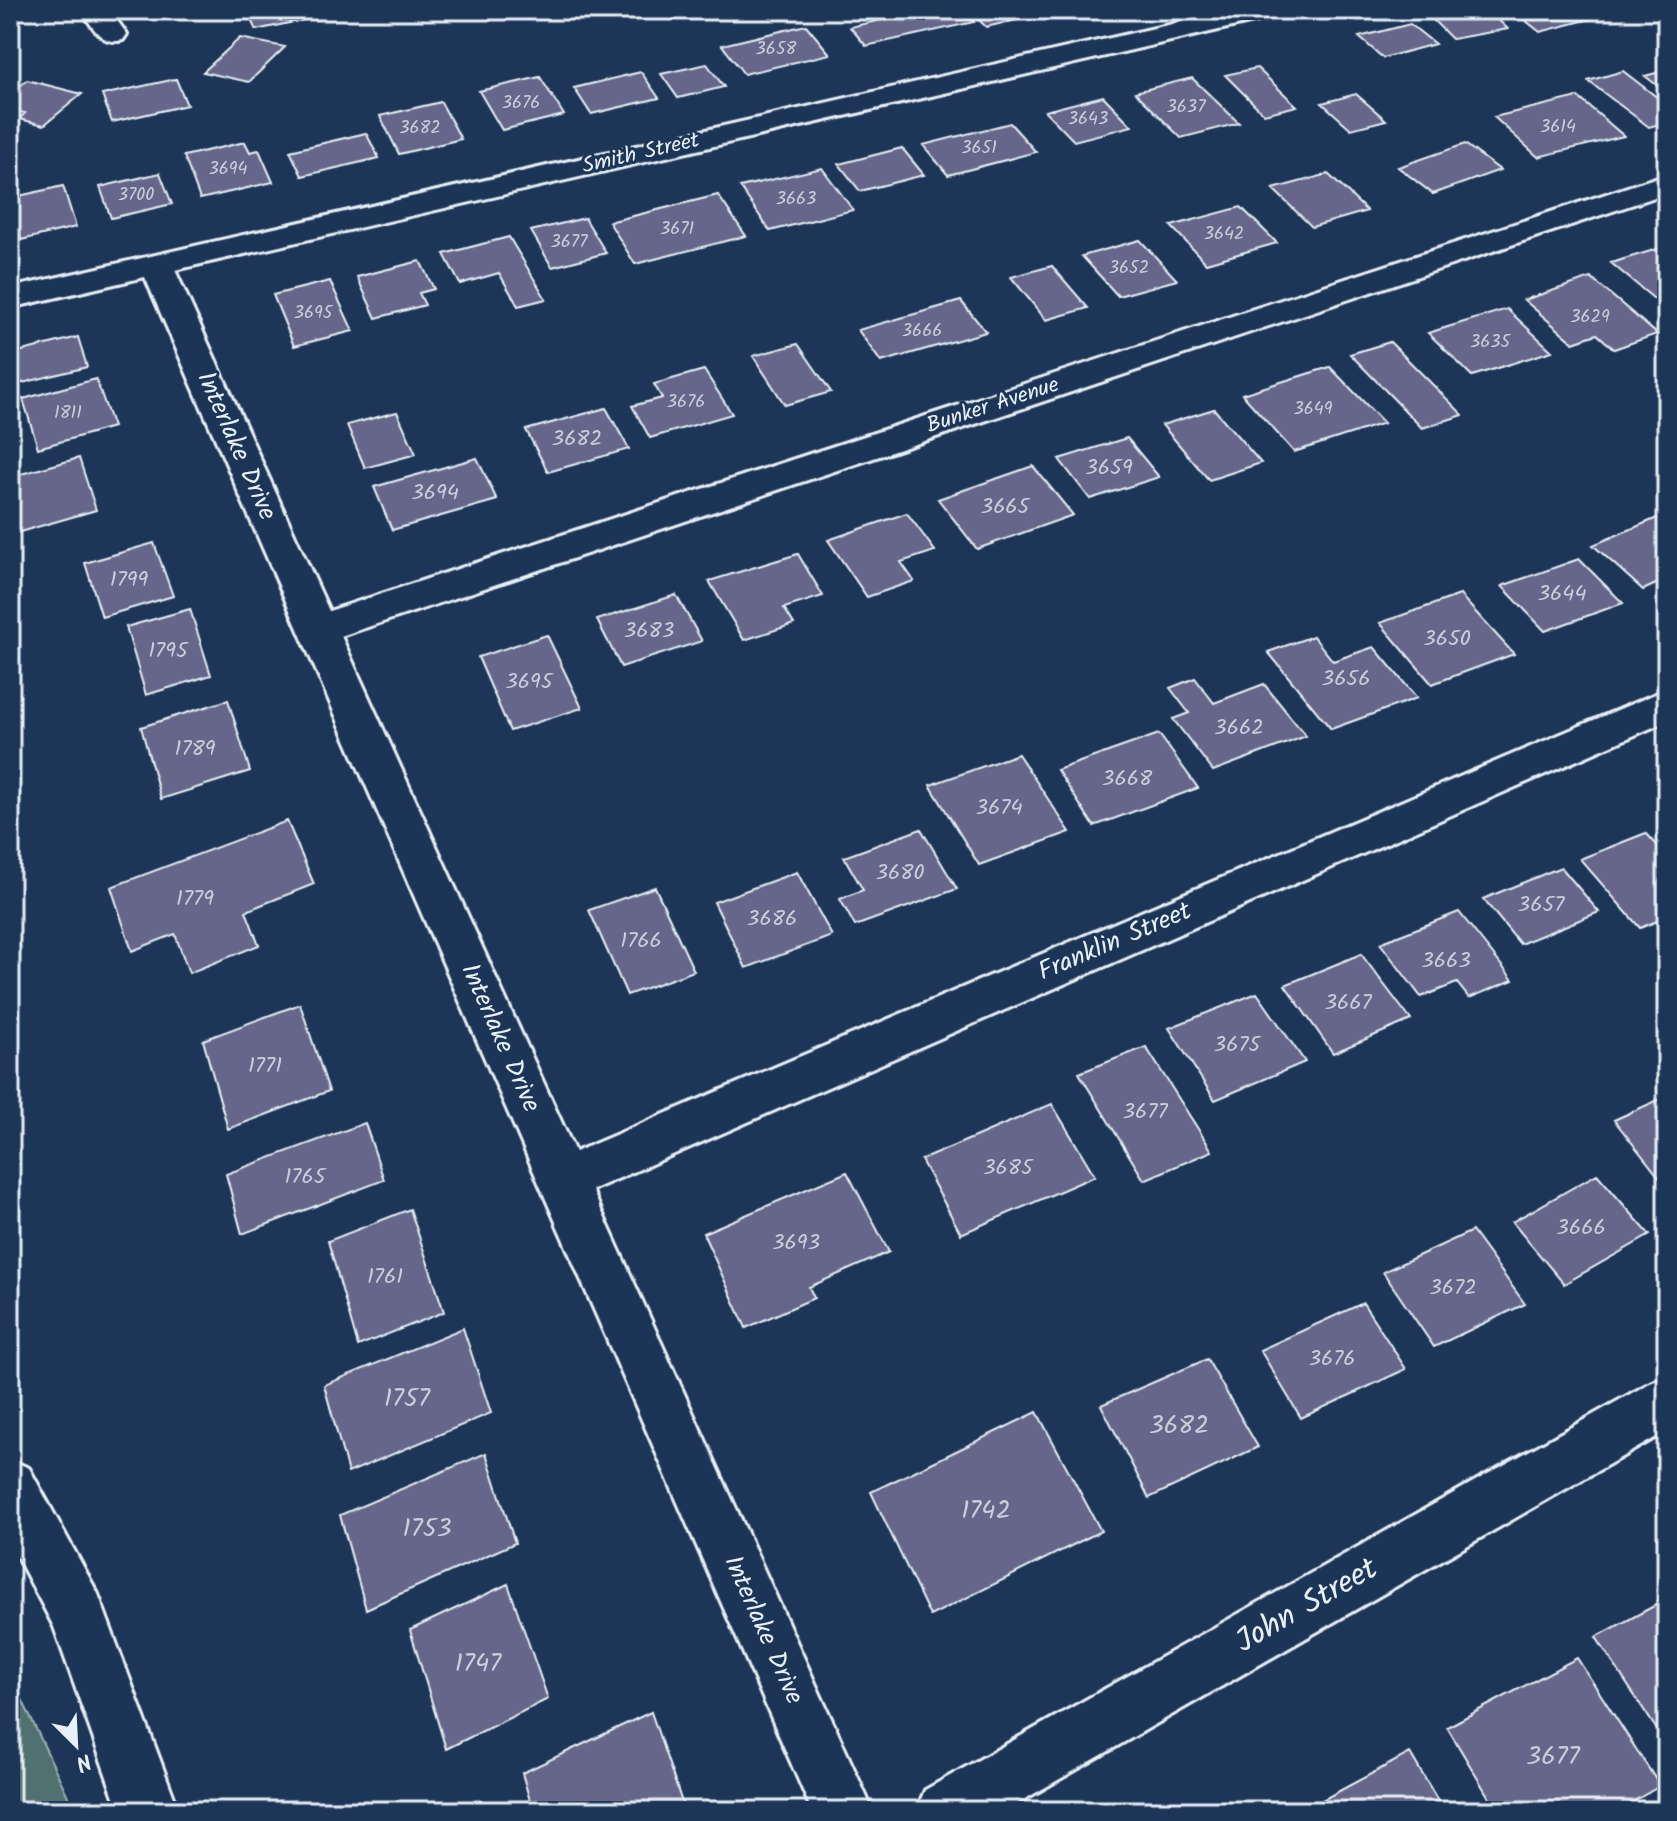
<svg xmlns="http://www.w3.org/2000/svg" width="1677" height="1821" viewBox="0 0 1677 1821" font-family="Kalam,sans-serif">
  <rect width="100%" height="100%" fill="#1d3557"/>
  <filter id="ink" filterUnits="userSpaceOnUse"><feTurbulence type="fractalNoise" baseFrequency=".0125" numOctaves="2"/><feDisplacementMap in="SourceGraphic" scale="16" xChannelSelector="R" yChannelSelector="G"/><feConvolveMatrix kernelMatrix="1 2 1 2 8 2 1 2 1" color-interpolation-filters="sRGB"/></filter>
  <g filter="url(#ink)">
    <path fill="#517170" stroke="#9cb1b4" stroke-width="2" d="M 10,1674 L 75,1811 L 10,1811 Z"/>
    <path fill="#656689" stroke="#e8f1f8" stroke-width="2" d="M 246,10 L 319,10 L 322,16 L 256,30 Z
      M 897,10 L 963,10 L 974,22 L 866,46 L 850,27 L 902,15 Z
      M 969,10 L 1028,10 L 1034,16 L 986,27 Z
      M 1457,10 L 1488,10 L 1508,29 L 1452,39 L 1428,15 Z
      M 1512,10 L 1594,10 L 1602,16 L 1540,32 Z
      M 1410,24 L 1435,44 L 1383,58 L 1359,37 Z
      M 806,25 L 830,54 L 744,74 L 722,45 Z
      M 240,38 L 285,47 L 249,82 L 203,72 Z
      M 707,64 L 724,87 L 678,98 L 661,74 Z
      M 1257,68 L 1297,106 L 1264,114 L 1225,75 Z
      M 1667,70 L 1667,93 L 1645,76 Z
      M 1623,71 L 1667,105 L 1667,122 L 1649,127 L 1588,81 Z
      M 641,72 L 659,98 L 591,114 L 574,88 Z
      M 540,77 L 564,115 L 502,130 L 479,91 Z
      M 1192,78 L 1239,123 L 1181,138 L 1135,92 Z
      M 176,79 L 187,105 L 112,122 L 102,95 Z
      M 27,80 L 82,94 L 44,125 L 19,119 L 25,113 L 10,110 L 10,94 Z
      M 1356,94 L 1386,120 L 1351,129 L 1322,103 Z
      M 1103,96 L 1132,126 L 1074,141 L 1045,111 Z
      M 1578,97 L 1624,136 L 1538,157 L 1494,117 Z
      M 441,102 L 461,139 L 399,154 L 380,116 Z
      M 1010,123 L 1036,152 L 948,175 L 923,145 Z
      M 366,133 L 379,158 L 302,176 L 290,151 Z
      M 245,142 L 250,152 L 259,150 L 273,182 L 200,199 L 184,156 Z
      M 1465,144 L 1500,170 L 1433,194 L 1398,167 Z
      M 902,148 L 924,175 L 860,191 L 839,164 Z
      M 822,168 L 853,210 L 770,231 L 740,187 Z
      M 160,173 L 172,204 L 111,218 L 100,187 Z
      M 1328,174 L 1367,211 L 1312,227 L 1273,189 Z
      M 63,186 L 76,227 L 21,240 L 10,198 Z
      M 718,195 L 746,236 L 635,264 L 609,222 Z
      M 1241,207 L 1277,243 L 1206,263 L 1171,226 Z
      M 585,218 L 606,253 L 552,267 L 531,231 Z
      M 509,237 L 546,299 L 518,306 L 499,273 L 460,284 L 444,254 Z
      M 1140,240 L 1177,280 L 1118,296 L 1082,256 Z
      M 1667,246 L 1667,295 L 1654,299 L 1611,263 Z
      M 420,261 L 434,289 L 419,293 L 425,305 L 376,318 L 357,277 Z
      M 1052,266 L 1088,308 L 1046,320 L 1011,277 Z
      M 1591,278 L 1657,334 L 1614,349 L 1597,334 L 1573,342 L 1524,300 Z
      M 330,281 L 353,331 L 294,346 L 273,295 Z
      M 961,301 L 986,332 L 881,362 L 858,330 Z
      M 1507,309 L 1552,351 L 1472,376 L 1428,333 Z
      M 78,337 L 87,367 L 10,386 L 10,354 Z
      M 1390,342 L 1463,415 L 1422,428 L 1350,354 Z
      M 798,344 L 831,392 L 785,405 L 753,356 Z
      M 1330,367 L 1384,423 L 1294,452 L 1242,394 Z
      M 704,370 L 732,414 L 650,438 L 632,406 L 662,398 L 654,384 Z
      M 96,379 L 113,427 L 38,448 L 23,399 Z
      M 606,408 L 629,449 L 548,472 L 526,430 Z
      M 1214,409 L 1261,463 L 1209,480 L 1162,425 Z
      M 397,412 L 416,454 L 365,468 L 347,425 Z
      M 1127,438 L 1159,477 L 1090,499 L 1059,459 Z
      M 79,458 L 96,510 L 13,534 L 10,477 Z
      M 477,458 L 497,500 L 392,530 L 374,487 Z
      M 1033,466 L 1073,515 L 977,549 L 938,499 Z
      M 907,513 L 935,551 L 901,562 L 914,581 L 867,597 L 828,540 Z
      M 1662,516 L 1667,521 L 1667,579 L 1643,590 L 1593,545 Z
      M 154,543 L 173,596 L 102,617 L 85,563 Z
      M 798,554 L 823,596 L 784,608 L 794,624 L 744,640 L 709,581 Z
      M 1579,559 L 1623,603 L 1545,631 L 1502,586 Z
      M 676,595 L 702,641 L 621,667 L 597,620 Z
      M 1460,595 L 1514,654 L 1432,684 L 1380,623 Z
      M 190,609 L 211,675 L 146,695 L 126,627 Z
      M 547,635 L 582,708 L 510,731 L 478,657 Z
      M 1313,636 L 1333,661 L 1374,647 L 1417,698 L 1331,729 L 1268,652 Z
      M 1195,678 L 1214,703 L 1264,684 L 1306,736 L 1213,771 L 1173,719 L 1189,713 L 1170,688 Z
      M 228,700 L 250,771 L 161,799 L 141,727 Z
      M 1159,734 L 1198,788 L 1094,826 L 1057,770 Z
      M 1018,754 L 1070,832 L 979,865 L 930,785 Z
      M 287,821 L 314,884 L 246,911 L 259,945 L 189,973 L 175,934 L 132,951 L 111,887 Z
      M 921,829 L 957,889 L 855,926 L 840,899 L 863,890 L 844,857 Z
      M 1646,833 L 1667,856 L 1667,917 L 1640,928 L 1580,859 Z
      M 1561,867 L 1599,912 L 1520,944 L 1483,899 Z
      M 797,872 L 832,936 L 746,968 L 714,902 Z
      M 655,887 L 694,971 L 627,995 L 589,910 Z
      M 1459,912 L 1513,980 L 1469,998 L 1457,983 L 1421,997 L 1380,943 Z
      M 1361,954 L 1411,1020 L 1333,1053 L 1285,985 Z
      M 1257,993 L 1305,1062 L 1215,1100 L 1169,1028 Z
      M 300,1004 L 329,1091 L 228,1129 L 203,1040 Z
      M 1146,1047 L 1212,1151 L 1144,1180 L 1079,1073 Z
      M 1667,1096 L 1667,1187 L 1614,1120 Z
      M 1052,1104 L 1095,1176 L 961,1234 L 921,1160 Z
      M 365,1123 L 384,1180 L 242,1234 L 226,1174 Z
      M 847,1172 L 889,1252 L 809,1287 L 814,1298 L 746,1328 L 703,1233 Z
      M 1597,1174 L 1650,1235 L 1564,1284 L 1512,1222 Z
      M 410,1209 L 444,1312 L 358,1346 L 328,1241 Z
      M 1472,1231 L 1525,1304 L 1434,1347 L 1383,1272 Z
      M 1363,1303 L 1406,1369 L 1301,1418 L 1260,1350 Z
      M 463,1328 L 491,1413 L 348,1473 L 324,1385 Z
      M 1207,1359 L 1258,1447 L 1149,1498 L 1101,1405 Z
      M 1037,1412 L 1101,1531 L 930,1616 L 871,1492 Z
      M 486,1453 L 515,1543 L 366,1609 L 340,1515 Z
      M 508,1584 L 548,1699 L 446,1749 L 410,1630 Z
      M 1667,1599 L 1667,1745 L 1596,1637 Z
      M 1577,1658 L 1660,1786 L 1616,1811 L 1497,1811 L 1447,1727 Z
      M 651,1712 L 685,1811 L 533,1811 L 522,1773 Z
      M 1410,1753 L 1444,1811 L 1302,1811 Z"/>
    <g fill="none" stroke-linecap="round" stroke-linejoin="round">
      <defs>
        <path id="street" d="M 81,10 L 109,10 L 127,34 L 123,40 C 101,46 93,27 81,10 Z
          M 1234,10 L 1285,10 L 1281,16 L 1271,18 L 175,270 L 329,611 L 1667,174 L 1667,193 L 341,636 L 575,1152 L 1667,689 L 1667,721 L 592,1190 L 873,1811 L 812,1811 L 145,277 L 10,308 L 10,288 Z
          M 1667,1376 L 1667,1431 L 1004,1811 L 916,1811 L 925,1790 L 1648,1384 Z
          M 10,1460 L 29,1468 L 98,1594 L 179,1811 L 119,1811 L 54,1627 L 10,1543 Z"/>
      </defs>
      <use href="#street" stroke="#e8f1f8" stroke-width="6"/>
      <use href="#street" fill="#1d3557" fill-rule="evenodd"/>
    </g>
  </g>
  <g text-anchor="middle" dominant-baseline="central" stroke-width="6" stroke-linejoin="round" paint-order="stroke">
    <g font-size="18" fill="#c7cedc">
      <text x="776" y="49">3658</text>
      <text x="521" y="103">3676</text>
      <text x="1186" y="107">3637</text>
      <text x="1088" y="119">3643</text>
      <text x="1558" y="127">3614</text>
      <text x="420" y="128">3682</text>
      <text x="979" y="148">3651</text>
      <text x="228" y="169">3694</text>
      <text x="136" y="195">3700</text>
      <text x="796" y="199">3663</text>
      <text x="677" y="229">3671</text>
      <text x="1224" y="234">3642</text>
      <text x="569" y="242">3677</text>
      <text x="1129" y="268">3652</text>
      <text x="313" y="313">3695</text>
      <text x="1590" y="317">3629</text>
      <text x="922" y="331">3666</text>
      <text x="1490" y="342">3635</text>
      <text x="686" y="402">3676</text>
      <text x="1313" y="409">3649</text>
      <text x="68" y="413">1811</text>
    </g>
    <g font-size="22" fill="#e8f1f8" stroke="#1d3557">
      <text transform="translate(641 154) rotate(-13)">Smith Street</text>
      <text transform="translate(993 406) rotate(-18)">Bunker Avenue</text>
    </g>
    <g font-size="22" fill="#c7cedc">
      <text x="577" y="439">3682</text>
      <text x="1109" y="468">3659</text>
      <text x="435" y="493">3694</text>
      <text x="1005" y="507">3665</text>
      <text x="129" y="580">1799</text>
      <text x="1562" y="594">3644</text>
      <text x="649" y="631">3683</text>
      <text x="1447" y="639">3650</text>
      <text x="168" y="651">1795</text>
      <text x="1346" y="679">3656</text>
      <text x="529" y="682">3695</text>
      <text x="1239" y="728">3662</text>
      <text x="195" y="749">1789</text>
      <text x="1127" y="779">3668</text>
      <text x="999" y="808">3674</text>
      <text x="900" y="873">3680</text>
      <text x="195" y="899">1779</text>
      <text x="1541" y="905">3657</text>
      <text x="772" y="919">3686</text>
      <text x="641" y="941">1766</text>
      <text x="1446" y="961">3663</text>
      <text x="1348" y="1003">3667</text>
      <text x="1237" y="1045">3675</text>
      <text x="265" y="1066">1771</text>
      <text x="1145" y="1112">3677</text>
      <text x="1008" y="1168">3685</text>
      <text x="305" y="1177">1765</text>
      <text x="1581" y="1228">3666</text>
      <text x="796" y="1243">3693</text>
      <text x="385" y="1277">1761</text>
      <text x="1453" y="1288">3672</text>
      <text x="1332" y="1359">3676</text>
    </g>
    <g font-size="26" fill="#e8f1f8" stroke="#1d3557">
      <text transform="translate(236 446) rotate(66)">Interlake Drive</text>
      <text transform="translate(1115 942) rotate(-23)">Franklin Street</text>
      <text transform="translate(500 1038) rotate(66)">Interlake Drive</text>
      <text transform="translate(763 1630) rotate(66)">Interlake Drive</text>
    </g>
    <g font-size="26" fill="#c7cedc">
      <text x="407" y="1399">1757</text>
      <text x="1179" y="1426">3682</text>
      <text x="986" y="1511">1742</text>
      <text x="427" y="1529">1753</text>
      <text x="478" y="1664">1747</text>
      <text x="1553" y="1757">3677</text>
    </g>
    <g font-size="32" fill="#e8f1f8" stroke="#1d3557">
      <text transform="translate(1307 1606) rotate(-30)">John Street</text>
    </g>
  </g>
  <rect width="1677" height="1821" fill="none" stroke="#1d3557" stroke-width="40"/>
  <rect x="20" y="20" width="1637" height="1781" fill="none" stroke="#e8f1f8" stroke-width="3" filter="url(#ink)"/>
  <g transform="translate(76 1745) rotate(156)" stroke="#1d3557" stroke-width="6" paint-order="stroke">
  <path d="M0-6L14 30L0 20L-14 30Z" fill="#e8f1f8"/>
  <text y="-12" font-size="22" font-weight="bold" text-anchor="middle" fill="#e8f1f8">N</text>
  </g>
</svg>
